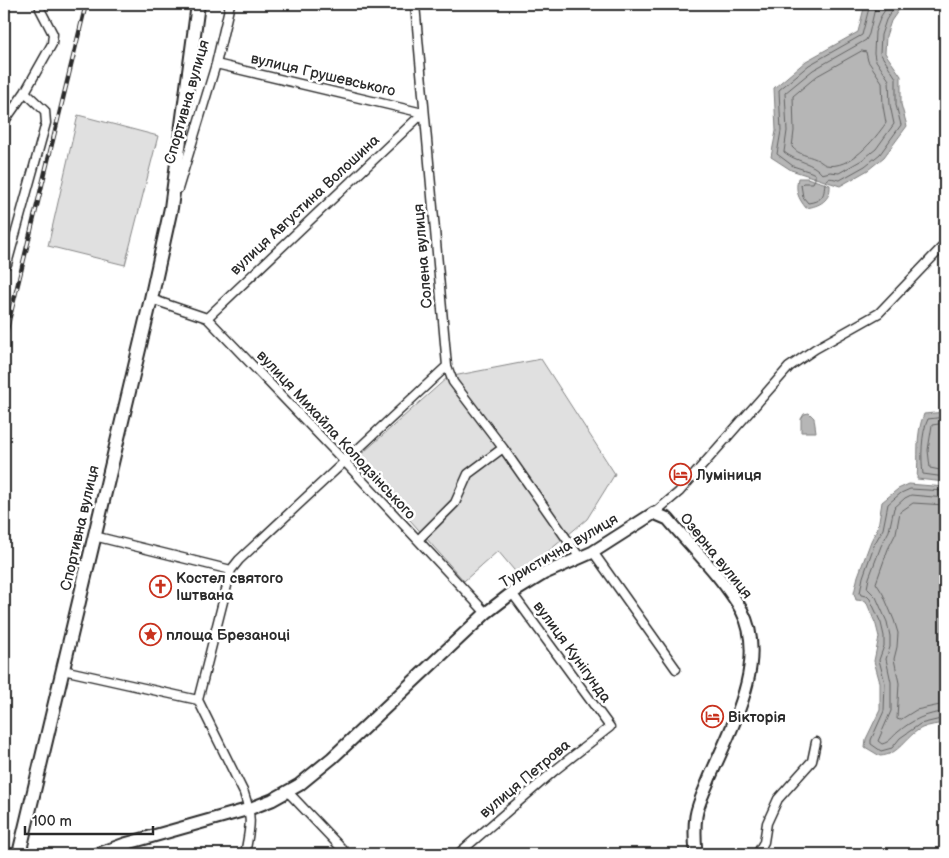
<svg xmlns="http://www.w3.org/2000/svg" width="949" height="858" viewBox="0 0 949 858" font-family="'Balsamiq Sans',sans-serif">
  <rect width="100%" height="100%" fill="#fff"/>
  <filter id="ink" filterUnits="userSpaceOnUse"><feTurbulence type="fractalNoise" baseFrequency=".02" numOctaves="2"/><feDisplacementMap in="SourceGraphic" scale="10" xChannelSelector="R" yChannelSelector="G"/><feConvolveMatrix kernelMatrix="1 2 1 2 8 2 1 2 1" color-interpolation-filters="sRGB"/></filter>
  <g filter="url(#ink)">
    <path fill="#e0e0e0" stroke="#868686" d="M 78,115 L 158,136 L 125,265 L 48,246 Z
      M 541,359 L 615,474 L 587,519 L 519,576 L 498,551 L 464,581 L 356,459 L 448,377 Z"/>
    <path fill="#b6b6b6" stroke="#7e7e7e" d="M 865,4 L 903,4 L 891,21 L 886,36 L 885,53 L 901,76 L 901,104 L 907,126 L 884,157 L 868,170 L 840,186 L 791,170 L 771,157 L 776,131 L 774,88 L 806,61 L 858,32 Z
      M 798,178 L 807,178 L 830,185 C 831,200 820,206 806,208 C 798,198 795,191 798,178 Z
      M 945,412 L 945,482 L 917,479 C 919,457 915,435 924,414 Z
      M 809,413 L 814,418 L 816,432 L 801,432 L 801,419 L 804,414 Z
      M 909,484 L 945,487 L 945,723 C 938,724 929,725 922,728 C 905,736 900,755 880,756 L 865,747 L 866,739 L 880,710 L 880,683 L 874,661 L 879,637 L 876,625 L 866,601 L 856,600 L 854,593 L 858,576 L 871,541 L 878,527 L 882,502 L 898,489 Z"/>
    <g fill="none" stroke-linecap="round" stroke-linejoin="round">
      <path stroke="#636363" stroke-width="1" d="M 870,4 L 862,35 L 809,65 L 779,90 L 781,131 L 777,154 L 793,166 L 811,172 L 815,174 L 815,179 L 813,183 L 803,183 L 801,185 L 803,197 L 808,203 C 832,200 820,183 828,179 C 831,177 837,180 840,180 L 865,166 L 880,154 L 901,125 L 896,105 L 896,78 L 880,53 L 881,35 L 886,20 L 896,4
        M 876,4 L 869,34 L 866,40 L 813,70 L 785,93 L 787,131 L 784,152 C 796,162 813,162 822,174 L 830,172 L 839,173 L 862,160 L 876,149 L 894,124 L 890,105 L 889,80 L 875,59 L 874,53 L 875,32 L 881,16 L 889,4
        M 862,51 L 866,52 L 868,61 L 882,82 L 883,106 L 886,123 C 874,140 850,170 826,165 C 823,164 819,160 816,159 C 807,155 799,155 792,147 L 794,131 L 793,96 L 817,76 Z
        M 945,417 L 928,419 C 921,433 921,459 923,474 L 945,477
        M 945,423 L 932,425 L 928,450 L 930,468 L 945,471
        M 945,491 L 910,489 L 901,493 L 888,504 L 883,529 L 875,543 L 863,577 L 860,593 L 861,595 L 867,596 L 870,599 L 881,623 L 884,636 L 884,646 L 879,660 L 885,683 L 884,711 L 871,740 L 871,744 L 881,751 L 892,748 L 900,738 L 920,724 L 945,718
        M 945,498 L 911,495 L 905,498 L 894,508 L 889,531 L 881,546 L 869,578 L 867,588 L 876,597 L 887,622 L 890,636 L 890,647 L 886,659 L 891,682 L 891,711 L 878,741 L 882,744 C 890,742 892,737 898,732 C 912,720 927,713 945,712
        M 945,505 L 913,503 L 900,512 L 896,533 L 888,549 L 876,583 L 883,594 L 894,620 L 898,633 L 897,647 L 894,659 L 899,683 L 897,719 L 900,720 L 916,710 L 945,704"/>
      <defs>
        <path id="street" d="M 216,64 L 423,113
          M 4,122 L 25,92 L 52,44 L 53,34 L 40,9 L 40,4
          M 178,189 L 216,64 L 230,4
          M 4,265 L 7,264 L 46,123 L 45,111 L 25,92
          M 151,299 L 207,318 L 345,462 L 486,613
          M 207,318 L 423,113
          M 447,366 L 453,382 L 503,448 L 580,558
          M 654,513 L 679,492 L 789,367 L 815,349 L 879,313 L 945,244
          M 94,536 L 231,570
          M 418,540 L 455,503 L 468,474 L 503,448
          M 593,552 L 676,669
          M 63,670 L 198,700
          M 288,792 L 347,854
          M 245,854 C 250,827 253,820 244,793 L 198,700 L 231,570 L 239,560 L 447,366 L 415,4
          M 458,854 L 554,771 L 610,727 L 512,593
          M 757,854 L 764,842 L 767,823 L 778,799 L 812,761 L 816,742"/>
        <path id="secondary" d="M 98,854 L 125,844 L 249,809 L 272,800 L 299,785 L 332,758 L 486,613 L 512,593 L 543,574 L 593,552 L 654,513 L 668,519 C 693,549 723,577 742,611 C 769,662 730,730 710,777 C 705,790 698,803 696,816 C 694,829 695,842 696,854"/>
        <path id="primary" d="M 19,854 L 151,299 L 171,208 L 198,4"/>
      </defs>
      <use href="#street" stroke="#2b2b2b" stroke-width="11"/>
      <use href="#secondary" stroke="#2b2b2b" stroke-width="15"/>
      <use href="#primary" stroke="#2b2b2b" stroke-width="16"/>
      <use href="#street" stroke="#fff" stroke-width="8"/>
      <use href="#secondary" stroke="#fff" stroke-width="11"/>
      <use href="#primary" stroke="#fff" stroke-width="12"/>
      <defs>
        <path id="rail" d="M 4,341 L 86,4"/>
      </defs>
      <use href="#rail" stroke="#2b2b2b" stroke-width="4.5"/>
      <use href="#rail" stroke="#fff" stroke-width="2.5" stroke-dasharray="8" stroke-linecap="butt"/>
    </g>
  </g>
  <defs>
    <symbol id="hotel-ring" viewBox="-11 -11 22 22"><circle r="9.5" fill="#fff" stroke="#c8321e" stroke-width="1.5"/><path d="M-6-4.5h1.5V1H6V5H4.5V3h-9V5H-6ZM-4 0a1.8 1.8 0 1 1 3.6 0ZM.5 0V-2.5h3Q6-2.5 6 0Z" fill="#c8321e"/></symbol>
    <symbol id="church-ring" viewBox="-11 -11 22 22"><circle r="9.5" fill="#fff" stroke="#c8321e" stroke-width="1.5"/><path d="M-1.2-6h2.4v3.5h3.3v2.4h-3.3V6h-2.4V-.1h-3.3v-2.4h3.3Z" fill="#c8321e"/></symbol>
    <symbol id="sight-ring" viewBox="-11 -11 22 22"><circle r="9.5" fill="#fff" stroke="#c8321e" stroke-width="1.5"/><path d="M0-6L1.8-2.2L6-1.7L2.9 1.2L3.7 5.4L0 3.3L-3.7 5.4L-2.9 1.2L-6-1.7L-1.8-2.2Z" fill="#c8321e"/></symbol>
  </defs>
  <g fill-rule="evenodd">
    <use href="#hotel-ring" x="668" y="462" width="25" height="25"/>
    <use href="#church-ring" x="148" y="574" width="25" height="25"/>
    <use href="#sight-ring" x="138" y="622" width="25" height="25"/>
    <use href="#hotel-ring" x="700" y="704" width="25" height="25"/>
  </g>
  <g text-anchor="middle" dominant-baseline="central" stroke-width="5" stroke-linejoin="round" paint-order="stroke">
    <g font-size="15" fill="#2b2b2b" stroke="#fff">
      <text transform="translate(323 75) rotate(13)">вулиця Грушевського</text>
      <text transform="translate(187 102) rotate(-74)">Спортивна вулиця</text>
      <text transform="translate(305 205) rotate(-43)">вулиця Августина Волошина</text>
      <text transform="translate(423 256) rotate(-95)">Солена вулиця</text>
      <text transform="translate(336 435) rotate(47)">вулиця Михайла Колодзінського</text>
      <text transform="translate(80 528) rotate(-77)">Спортивна вулиця</text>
      <text transform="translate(559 551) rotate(-30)">Туристична вулиця</text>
      <text transform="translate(716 556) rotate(51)">Озерна вулиця</text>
      <text transform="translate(572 652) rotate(54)">вулиця Кунігунда</text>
      <text transform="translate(525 779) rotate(-40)">вулиця Петрова</text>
    </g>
    <g font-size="15" font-weight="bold" fill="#2b2b2b" stroke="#fff" text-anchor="start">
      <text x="696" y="475">Луміниця</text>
      <text x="176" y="578">Костел святого<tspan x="176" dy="17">Іштвана</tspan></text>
      <text x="166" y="635">площа Брезаноці</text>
      <text x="728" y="717">Вікторія</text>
    </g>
  </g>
  <rect width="949" height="858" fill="none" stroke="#fff" stroke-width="20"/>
  <rect x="10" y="10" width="929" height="838" fill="none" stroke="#2b2b2b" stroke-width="2" filter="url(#ink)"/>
  <path d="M25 826v8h128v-8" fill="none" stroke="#2b2b2b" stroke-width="2.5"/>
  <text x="32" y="826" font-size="15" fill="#2b2b2b" stroke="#ffffff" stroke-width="4" paint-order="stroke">100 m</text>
</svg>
